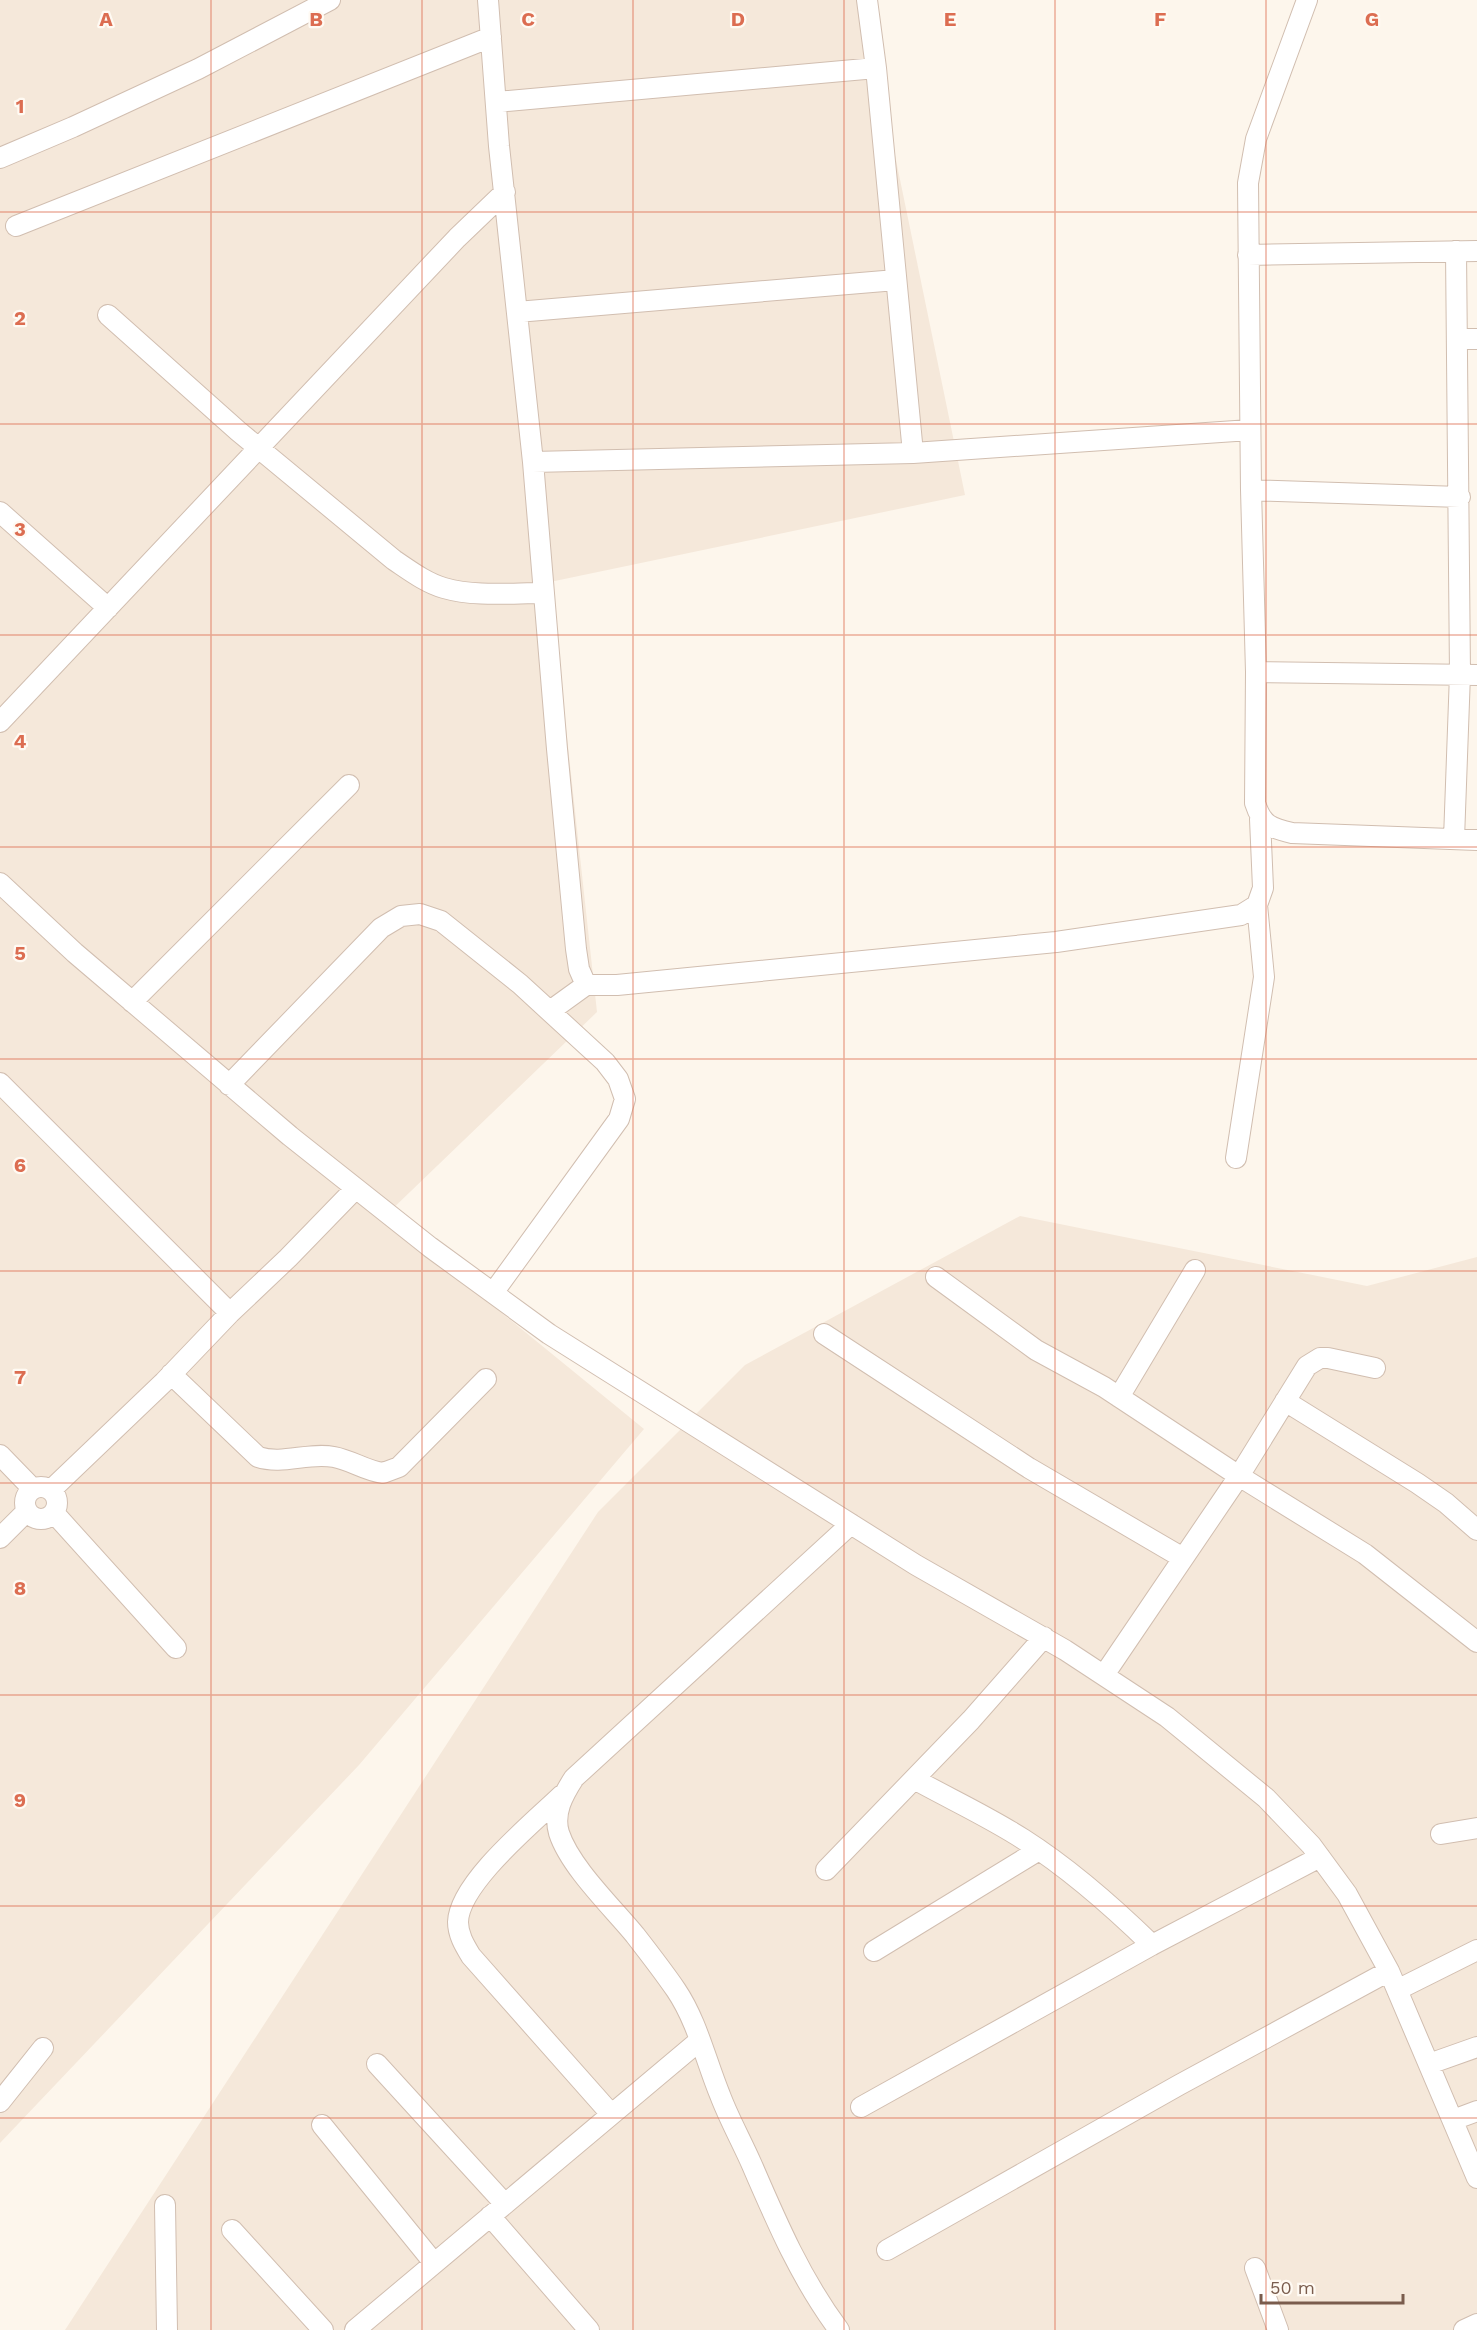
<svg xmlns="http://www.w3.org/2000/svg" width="1477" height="2330" viewBox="0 0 1477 2330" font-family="'Work Sans',sans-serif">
  <rect width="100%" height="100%" fill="#fdf6ec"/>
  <path fill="#f5e8da" d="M 0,0 L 863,0 L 965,495 L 550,582 L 597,1012 L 384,1217 L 644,1429 L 359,1765 L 0,2143 Z
    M 1020,1216 L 1367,1286 L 1477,1257 L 1477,2330 L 65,2330 L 598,1512 L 745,1365 Z"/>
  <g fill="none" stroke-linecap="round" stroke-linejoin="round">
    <defs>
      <path id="minor" d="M 488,0 L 499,146 L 533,462 L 557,749 L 576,949 L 579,969 L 586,985 L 617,985 L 1056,942 L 1241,915 L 1257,905 L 1263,888 L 1260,819
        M 867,0 L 876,68 L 913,453
        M 1307,0 L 1256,139 L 1248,183 L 1251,490 L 1256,672 L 1255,803 C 1262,825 1270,828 1292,833 L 1477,840
        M 496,102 L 876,68
        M 0,158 L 73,127 L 198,69 L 330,0
        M 16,226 L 491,37
        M 1248,255 L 1477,251
        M 517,312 L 896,280
        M 108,315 L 238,431 L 394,560 C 409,570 426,583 444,588 C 475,597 511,593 543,593
        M 1457,339 L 1477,339
        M 533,462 L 913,453 L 1250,430
        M 1251,490 L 1460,497
        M 0,512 L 108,608
        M 1256,672 L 1477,675
        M 0,722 L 457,238 L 505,192
        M 1454,839 L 1460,674 L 1456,251
        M 0,883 L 75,953 L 290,1136 L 430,1247 L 549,1334 L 916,1565 L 1065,1650 L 1167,1717 L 1266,1798 L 1311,1845 L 1347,1894 L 1389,1971 L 1477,2178
        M 132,1002 L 349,785
        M 550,1011 L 586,985
        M 0,1083 L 230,1313
        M 229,1085 L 381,928 L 401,916 L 420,914 L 441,921 L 520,984 L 605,1062 L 618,1079 L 625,1099 L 619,1119 L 493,1293
        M 1236,1158 L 1264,977 L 1257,905
        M 936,1277 L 1036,1350 L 1104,1387 L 1239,1476 L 1365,1554 L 1477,1642
        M 824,1334 L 1029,1468 L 1183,1558
        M 171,1374 L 258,1457 C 283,1465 308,1452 334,1457 C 351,1460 366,1471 383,1473 L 399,1467 L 486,1379
        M 1119,1397 L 1195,1270
        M 1285,1401 L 1417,1483 L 1446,1503 L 1477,1530
        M 0,1455 L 33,1489
        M25 1503a16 16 0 1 1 32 0a16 16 0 1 1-32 0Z
        M 51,1490 L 164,1382 L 230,1313 L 288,1258 L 355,1189
        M 54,1513 L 176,1648
        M 0,1538 L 27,1511
        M 1104,1675 L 1239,1476 L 1307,1366 L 1320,1358 L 1328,1358 L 1375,1368
        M 914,1779 C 950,1799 989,1817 1023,1839 C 1070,1869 1112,1906 1152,1945
        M 562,1795 C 534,1822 459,1883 458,1922 C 458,1935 465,1946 471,1956 L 611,2114
        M 1441,1834 L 1477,1828
        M 826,1870 L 971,1720 L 1044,1637
        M 874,1951 L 1039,1850
        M 1397,1990 L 1477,1950
        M 377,2064 L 505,2204
        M 1429,2064 L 1477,2047
        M 0,2102 L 43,2048
        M 861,2107 L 1152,1945 L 1320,1857
        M 1453,2120 L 1477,2111
        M 322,2125 L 434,2263
        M 165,2205 L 167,2330
        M 490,2216 L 589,2330
        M 232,2230 L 323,2330
        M 887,2250 L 1179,2085 L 1389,1971
        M 1255,2268 L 1278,2330
        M 355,2330 L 699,2041
        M 839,2330 C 801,2279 777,2223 752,2165 C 742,2142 729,2119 720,2095 C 706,2061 697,2021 676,1990 C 663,1971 649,1953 635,1935 C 613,1908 570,1867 559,1833 C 553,1813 563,1795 574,1778 L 851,1524
        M 1464,2330 L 1477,2324"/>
    </defs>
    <use href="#minor" stroke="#d1beb0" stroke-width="22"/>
    <use href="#minor" stroke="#fff" stroke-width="20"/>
  </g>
  <path fill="none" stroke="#dc6d51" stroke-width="1.5" stroke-opacity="0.55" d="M 211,0 L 211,2330M 422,0 L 422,2330M 633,0 L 633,2330M 844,0 L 844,2330M 1055,0 L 1055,2330M 1266,0 L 1266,2330M 0,212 L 1477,212M 0,424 L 1477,424M 0,635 L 1477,635M 0,847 L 1477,847M 0,1059 L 1477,1059M 0,1271 L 1477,1271M 0,1483 L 1477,1483M 0,1695 L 1477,1695M 0,1906 L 1477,1906M 0,2118 L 1477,2118"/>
  <g font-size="20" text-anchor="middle" font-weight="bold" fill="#dc6d51" stroke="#fffaf3" stroke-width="4.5" stroke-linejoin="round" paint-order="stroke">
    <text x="106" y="26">A</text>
    <text x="316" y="26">B</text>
    <text x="528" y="26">C</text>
    <text x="738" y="26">D</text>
    <text x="950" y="26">E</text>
    <text x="1160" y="26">F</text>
    <text x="1372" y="26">G</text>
    <text x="20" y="113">1</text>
    <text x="20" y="325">2</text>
    <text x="20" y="536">3</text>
    <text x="20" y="748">4</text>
    <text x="20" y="960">5</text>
    <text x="20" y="1172">6</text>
    <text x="20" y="1384">7</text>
    <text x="20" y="1595">8</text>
    <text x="20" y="1807">9</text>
  </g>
  <path d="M1261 2294v9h142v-9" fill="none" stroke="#7a5c4d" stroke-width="3"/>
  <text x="1270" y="2294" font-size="18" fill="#7a5c4d" stroke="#fffaf3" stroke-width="4.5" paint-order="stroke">50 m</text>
</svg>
